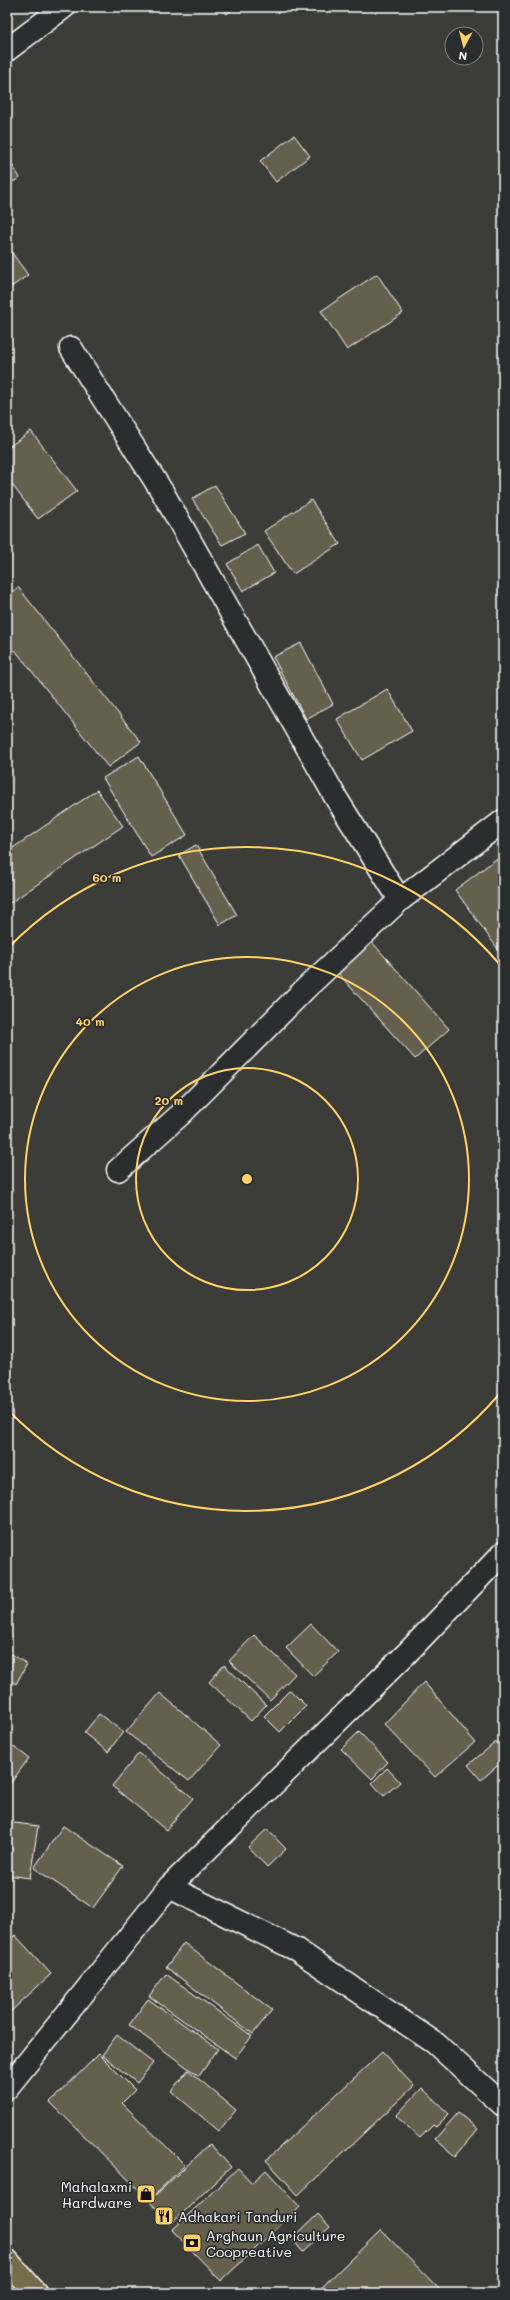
<svg xmlns="http://www.w3.org/2000/svg" width="510" height="2300" viewBox="0 0 510 2300" font-family="Mali,sans-serif">
  <rect width="100%" height="100%" fill="#3c3c38"/>
  <filter id="ink" filterUnits="userSpaceOnUse"><feTurbulence type="fractalNoise" baseFrequency=".025" numOctaves="2"/><feDisplacementMap in="SourceGraphic" scale="8" xChannelSelector="R" yChannelSelector="G"/><feConvolveMatrix kernelMatrix="1 2 1 2 8 2 1 2 1" color-interpolation-filters="sRGB"/></filter>
  <g filter="url(#ink)">
    <path fill="#655e4e" stroke="#fff" d="M 221,7 L 235,7 L 227,14 Z
      M 294,135 L 310,156 L 276,182 L 260,161 Z
      M 7,156 L 20,178 L 7,185 Z
      M 7,246 L 28,275 L 7,290 Z
      M 377,274 L 403,313 L 347,350 L 321,311 Z
      M 31,431 L 77,491 L 38,519 L 7,478 L 7,448 Z
      M 215,485 L 245,533 L 222,545 L 192,499 Z
      M 311,500 L 340,544 L 293,574 L 264,531 Z
      M 258,545 L 274,573 L 243,591 L 227,564 Z
      M 18,587 L 141,742 L 108,767 L 15,650 L 7,656 L 7,596 Z
      M 301,643 L 333,704 L 306,719 L 273,657 Z
      M 387,689 L 412,731 L 362,760 L 337,719 Z
      M 139,756 L 187,835 L 151,857 L 103,778 Z
      M 97,790 L 123,826 L 7,905 L 7,852 Z
      M 196,845 L 237,915 L 220,925 L 179,855 Z
      M 496,859 L 503,868 L 503,956 L 455,890 Z
      M 371,941 L 449,1029 L 415,1059 L 336,971 Z
      M 311,1624 L 338,1652 L 313,1676 L 286,1648 Z
      M 254,1635 L 295,1674 L 270,1700 L 229,1661 Z
      M 7,1651 L 27,1664 L 16,1684 L 7,1678 Z
      M 224,1665 L 266,1705 L 251,1721 L 209,1682 Z
      M 424,1682 L 475,1742 L 435,1777 L 384,1724 Z
      M 7,1690 L 13,1693 L 7,1704 Z
      M 290,1690 L 306,1706 L 280,1732 L 264,1716 Z
      M 160,1693 L 221,1745 L 189,1781 L 126,1732 Z
      M 99,1714 L 123,1732 L 108,1752 L 84,1733 Z
      M 359,1732 L 388,1762 L 372,1779 L 341,1749 Z
      M 7,1742 L 29,1758 L 7,1788 Z
      M 496,1742 L 503,1751 L 503,1761 L 481,1780 L 468,1765 Z
      M 139,1753 L 193,1798 L 166,1830 L 112,1786 Z
      M 387,1768 L 400,1782 L 384,1796 L 372,1783 Z
      M 7,1822 L 38,1826 L 30,1878 L 7,1875 Z
      M 63,1826 L 123,1866 L 93,1908 L 34,1868 Z
      M 267,1829 L 286,1849 L 267,1867 L 248,1847 Z
      M 15,1935 L 51,1974 L 7,2015 L 7,1943 Z
      M 184,1943 L 272,2010 L 253,2034 L 166,1967 Z
      M 166,1974 L 252,2036 L 235,2058 L 149,1996 Z
      M 148,1999 L 218,2049 L 199,2076 L 129,2025 Z
      M 117,2035 L 153,2063 L 137,2083 L 102,2055 Z
      M 382,2052 L 414,2086 L 298,2195 L 266,2160 Z
      M 99,2054 L 135,2090 L 122,2103 L 185,2165 L 149,2200 L 50,2102 Z
      M 188,2070 L 236,2110 L 219,2131 L 171,2091 Z
      M 422,2088 L 449,2114 L 436,2127 L 433,2125 L 420,2138 L 396,2116 Z
      M 458,2113 L 478,2129 L 455,2156 L 435,2139 Z
      M 210,2144 L 231,2167 L 171,2224 L 149,2201 Z
      M 238,2168 L 252,2183 L 266,2170 L 300,2207 L 221,2281 L 172,2230 Z
      M 318,2214 L 330,2227 L 303,2252 L 292,2239 Z
      M 381,2230 L 443,2293 L 316,2293 Z"/>
    <g fill="none" stroke-linecap="round" stroke-linejoin="round">
      <defs>
        <path id="minor" d="M 7,50 L 64,7
          M 71,348 L 163,493 L 336,798 L 400,900
          M 118,1170 L 181,1114 L 305,989 L 400,900 L 503,821
          M 169,1887 L 297,1950 L 435,2043 L 503,2105
          M 7,2088 L 169,1887 L 407,1653 L 503,1553"/>
        <path id="highway" d="M 7,2260 L 36,2293"/>
      </defs>
      <use href="#minor" stroke="#fff" stroke-width="25"/>
      <use href="#highway" stroke="#fff" stroke-width="25"/>
      <use href="#minor" stroke="#2a2d2e" stroke-width="22"/>
      <use href="#highway" stroke="#746c4b" stroke-width="22"/>
    </g>
  </g>
  <g fill="none" stroke="#ffd166" stroke-width="2">
    <circle cx="247" cy="1179" r="111"/>
    <circle cx="247" cy="1179" r="222"/>
    <path d="M501 1392A332 332 0 0 1 8 1410M8 948A332 332 0 0 1 501 966"/>
  </g>
  <defs>
    <symbol id="shop-square" viewBox="-11 -11 22 22"><rect x="-9" y="-9" width="18" height="18" rx="4" fill="#ffd166" stroke="#2a2d2e"/><path d="M-5-2.5h2.3a2.7 3.5 0 0 1 5.4 0H5L5.5 6h-11ZM-1.5-2.5h3a1.5 2.3 0 0 0-3 0Z" fill="#111"/></symbol>
    <symbol id="restaurant-square" viewBox="-11 -11 22 22"><rect x="-9" y="-9" width="18" height="18" rx="4" fill="#ffd166" stroke="#2a2d2e"/><path d="M-5-6h1v4h1v-4h1v4h1v-4h1v5L-1.5 .5V6h-2V.5L-5-1ZM5-6V6H3V1.5H1.5Q1.5-4 5-6Z" fill="#111"/></symbol>
    <symbol id="bank-square" viewBox="-11 -11 22 22"><rect x="-9" y="-9" width="18" height="18" rx="4" fill="#ffd166" stroke="#2a2d2e"/><path d="M-6-4H6V4H-6ZM0-2.3a2.3 2.3 0 1 0 0 4.6a2.3 2.3 0 1 0 0-4.6Z" fill="#111"/></symbol>
  </defs>
  <g fill-rule="evenodd">
    <use href="#shop-square" x="135" y="2183" width="22" height="22"/>
    <use href="#restaurant-square" x="153" y="2205" width="22" height="22"/>
    <use href="#bank-square" x="181" y="2232" width="22" height="22"/>
  </g>
  <g text-anchor="middle" dominant-baseline="central" stroke-width="3.5" stroke-linejoin="round" paint-order="stroke">
    <g font-size="14" fill="#fff" stroke="#2a2d2e" text-anchor="start">
      <text x="132" y="2186" text-anchor="end">Mahalaxmi<tspan x="132" dy="16">Hardware</tspan></text>
      <text x="178" y="2216">Adhakari Tanduri</text>
      <text x="206" y="2235">Arghaun Agriculture<tspan x="206" dy="16">Coopreative</tspan></text>
    </g>
  </g>
  <circle cx="247" cy="1179" r="6" fill="#ffd166" stroke="#2a2d2e" stroke-width="2"/>
  <g font-size="12" text-anchor="middle" font-weight="bold" fill="#ffd166" stroke="#2a2d2e" stroke-width="3.5" stroke-linejoin="round" paint-order="stroke">
    <text x="107" y="882">60 m</text>
    <text x="90" y="1026">40 m</text>
    <text x="169" y="1105">20 m</text>
  </g>
  <rect width="510" height="2300" fill="none" stroke="#2a2d2e" stroke-width="24"/>
  <rect x="12" y="12" width="486" height="2276" fill="none" stroke="#fff" stroke-width="1.5" filter="url(#ink)"/>
  <g transform="translate(464 46) rotate(187)"><circle r="19" fill="#2a2d2e" stroke="#7f8182"/>
  <path d="M0-3L7 15L0 10L-7 15Z" fill="#ffd166"/>
  <text y="-6" font-size="11" font-weight="bold" text-anchor="middle" fill="#ffffff">N</text>
  </g>
</svg>
